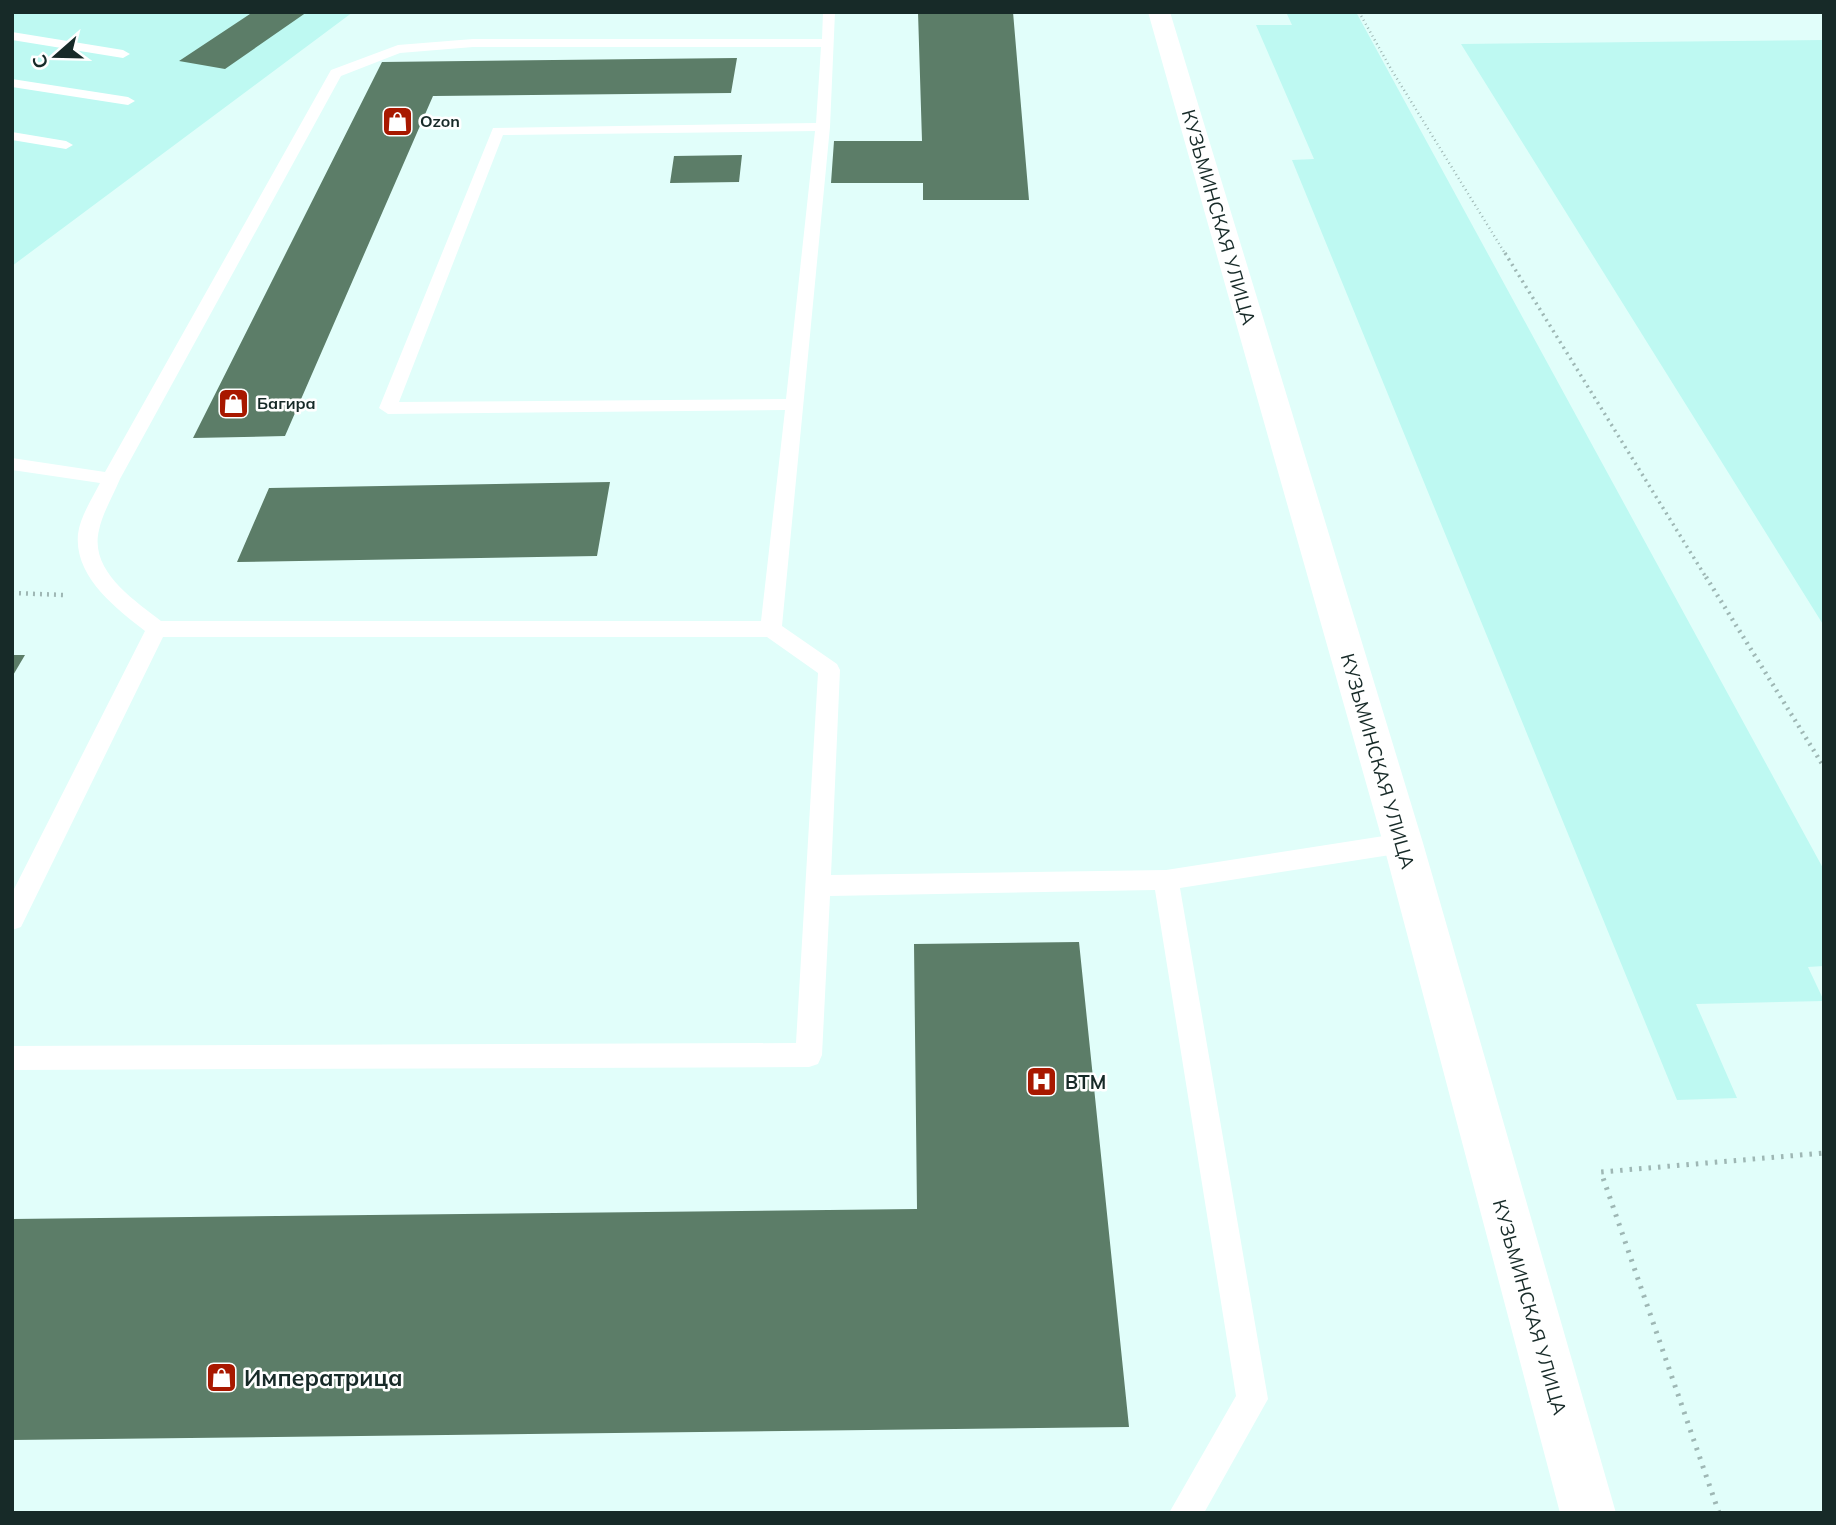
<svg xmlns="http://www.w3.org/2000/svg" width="1836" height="1525" viewBox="0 0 1836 1525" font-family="Mulish,sans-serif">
  <rect width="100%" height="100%" fill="#e1fefa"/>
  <path fill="#bef9f2" d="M 12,12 L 353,12 L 12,266 Z
    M 1286,12 L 1356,12 L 1824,870 L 1824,966 L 1808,967 L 1824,1001 L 1696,1004 L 1737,1098 L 1677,1100 L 1292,160 L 1314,159 L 1256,25 L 1292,25 Z
    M 1824,40 L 1824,626 L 1461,44 Z"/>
  <path fill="#5c7d68" d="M 253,12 L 307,12 L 225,69 L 179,61 Z
    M 918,12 L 1013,12 L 1029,200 L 923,200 L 923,183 L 831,183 L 834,141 L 922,141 Z
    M 737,58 L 731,93 L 433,96 L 285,436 L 193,438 L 382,62 Z
    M 742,155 L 739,182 L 670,183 L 674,156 Z
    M 610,482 L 597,556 L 237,562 L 269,488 Z
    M 12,655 L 25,655 L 12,677 Z
    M 1079,942 L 1129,1427 L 12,1440 L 12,1219 L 917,1209 L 914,944 Z"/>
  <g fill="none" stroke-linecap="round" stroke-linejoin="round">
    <path stroke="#9eb7b4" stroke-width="2.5" stroke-dasharray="1 3.5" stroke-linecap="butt" d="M 1359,12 L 1391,69 L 1506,255"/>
    <path stroke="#9eb7b4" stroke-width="3.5" stroke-dasharray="2 4.5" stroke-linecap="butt" d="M 1505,253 L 1707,579"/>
    <path stroke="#9eb7b4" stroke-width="4.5" stroke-dasharray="2 5" stroke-linecap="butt" d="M 1706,577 L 1824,767
      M 12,593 L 64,595"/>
    <path stroke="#9eb7b4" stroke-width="5" stroke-dasharray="2.5 7" stroke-linecap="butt" d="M 1719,1513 L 1601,1172 L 1824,1153"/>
    <path fill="#fff" fill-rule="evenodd" d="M 823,12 L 835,12 L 830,127 L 782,626 L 837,664 L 840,670 L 831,875 L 1166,870 L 1403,833 L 1411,836 L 1415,843 L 1411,850 L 1403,853 L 1180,888 L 1268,1399 L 1204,1513 L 1169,1513 L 1236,1396 L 1155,890 L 830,896 L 822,1055 L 818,1064 L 809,1067 L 12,1070 L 12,1046 L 796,1043 L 818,673 L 767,637 L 163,637 L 21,927 L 12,930 L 12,893 L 145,631 C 116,608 74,577 78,534 C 80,517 92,499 100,483 L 12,470 L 12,458 L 105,472 L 331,70 L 398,45 L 473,39 L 822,39 ZM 473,47 L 821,47 L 816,123 L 493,128 L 379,408 L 388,414 L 785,410 L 761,621 L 161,621 C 134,600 89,571 99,530 C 103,512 113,496 120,479 L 341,76 L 400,53 ZM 815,131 L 786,399 L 399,402 L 503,135 Z
      M 12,32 L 123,50 L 130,54 L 123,58 L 12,40 Z
      M 12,79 L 128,97 L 135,101 L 128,105 L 12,87 Z
      M 12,132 L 66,141 L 73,145 L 66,149 L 12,140 Z"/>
    <path fill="#fff" fill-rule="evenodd" d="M 1148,12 L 1170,12 L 1423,843 L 1616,1513 L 1560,1513 L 1383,843 Z"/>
  </g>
  <defs>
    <symbol id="shop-square" viewBox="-11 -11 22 22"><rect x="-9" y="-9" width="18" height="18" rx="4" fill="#a81800" stroke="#fff"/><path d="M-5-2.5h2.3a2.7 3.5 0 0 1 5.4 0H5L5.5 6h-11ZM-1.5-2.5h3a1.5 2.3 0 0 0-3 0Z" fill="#fff"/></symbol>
    <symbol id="hospital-square" viewBox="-11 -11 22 22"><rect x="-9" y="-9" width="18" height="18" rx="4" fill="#a81800" stroke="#fff"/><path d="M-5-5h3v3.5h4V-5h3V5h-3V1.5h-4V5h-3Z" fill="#fff"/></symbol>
  </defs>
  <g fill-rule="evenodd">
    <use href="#shop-square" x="380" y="104" width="35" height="35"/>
    <use href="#shop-square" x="216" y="386" width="35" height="35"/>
    <use href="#hospital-square" x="1024" y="1064" width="35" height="35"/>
    <use href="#shop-square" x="204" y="1360" width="35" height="35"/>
  </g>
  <g text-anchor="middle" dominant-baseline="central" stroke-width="5" stroke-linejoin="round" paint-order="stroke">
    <g font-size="16" font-weight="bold" fill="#172a28" stroke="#fff" text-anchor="start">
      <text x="420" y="121">Ozon</text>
      <text x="257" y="403">Багира</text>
    </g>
    <g font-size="19" fill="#172a28" stroke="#fff">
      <text transform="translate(1219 217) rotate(74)">КУЗЬМИНСКАЯ УЛИЦА</text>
      <text transform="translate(1378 761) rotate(74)">КУЗЬМИНСКАЯ УЛИЦА</text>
      <text transform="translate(1530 1307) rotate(74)">КУЗЬМИНСКАЯ УЛИЦА</text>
    </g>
    <g font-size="19" font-weight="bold" fill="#172a28" stroke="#fff" text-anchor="start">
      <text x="1065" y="1082">ВТМ</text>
    </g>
    <g font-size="23" font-weight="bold" fill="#172a28" stroke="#fff" text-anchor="start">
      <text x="244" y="1377">Императрица</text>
    </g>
  </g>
  <rect width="1836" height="1525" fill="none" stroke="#172a28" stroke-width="28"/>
  <g transform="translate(56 56) rotate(250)" stroke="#ffffff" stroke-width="5" paint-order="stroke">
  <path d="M0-5L12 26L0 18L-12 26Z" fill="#172a28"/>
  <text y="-10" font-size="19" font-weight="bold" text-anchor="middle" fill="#172a28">С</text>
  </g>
</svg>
